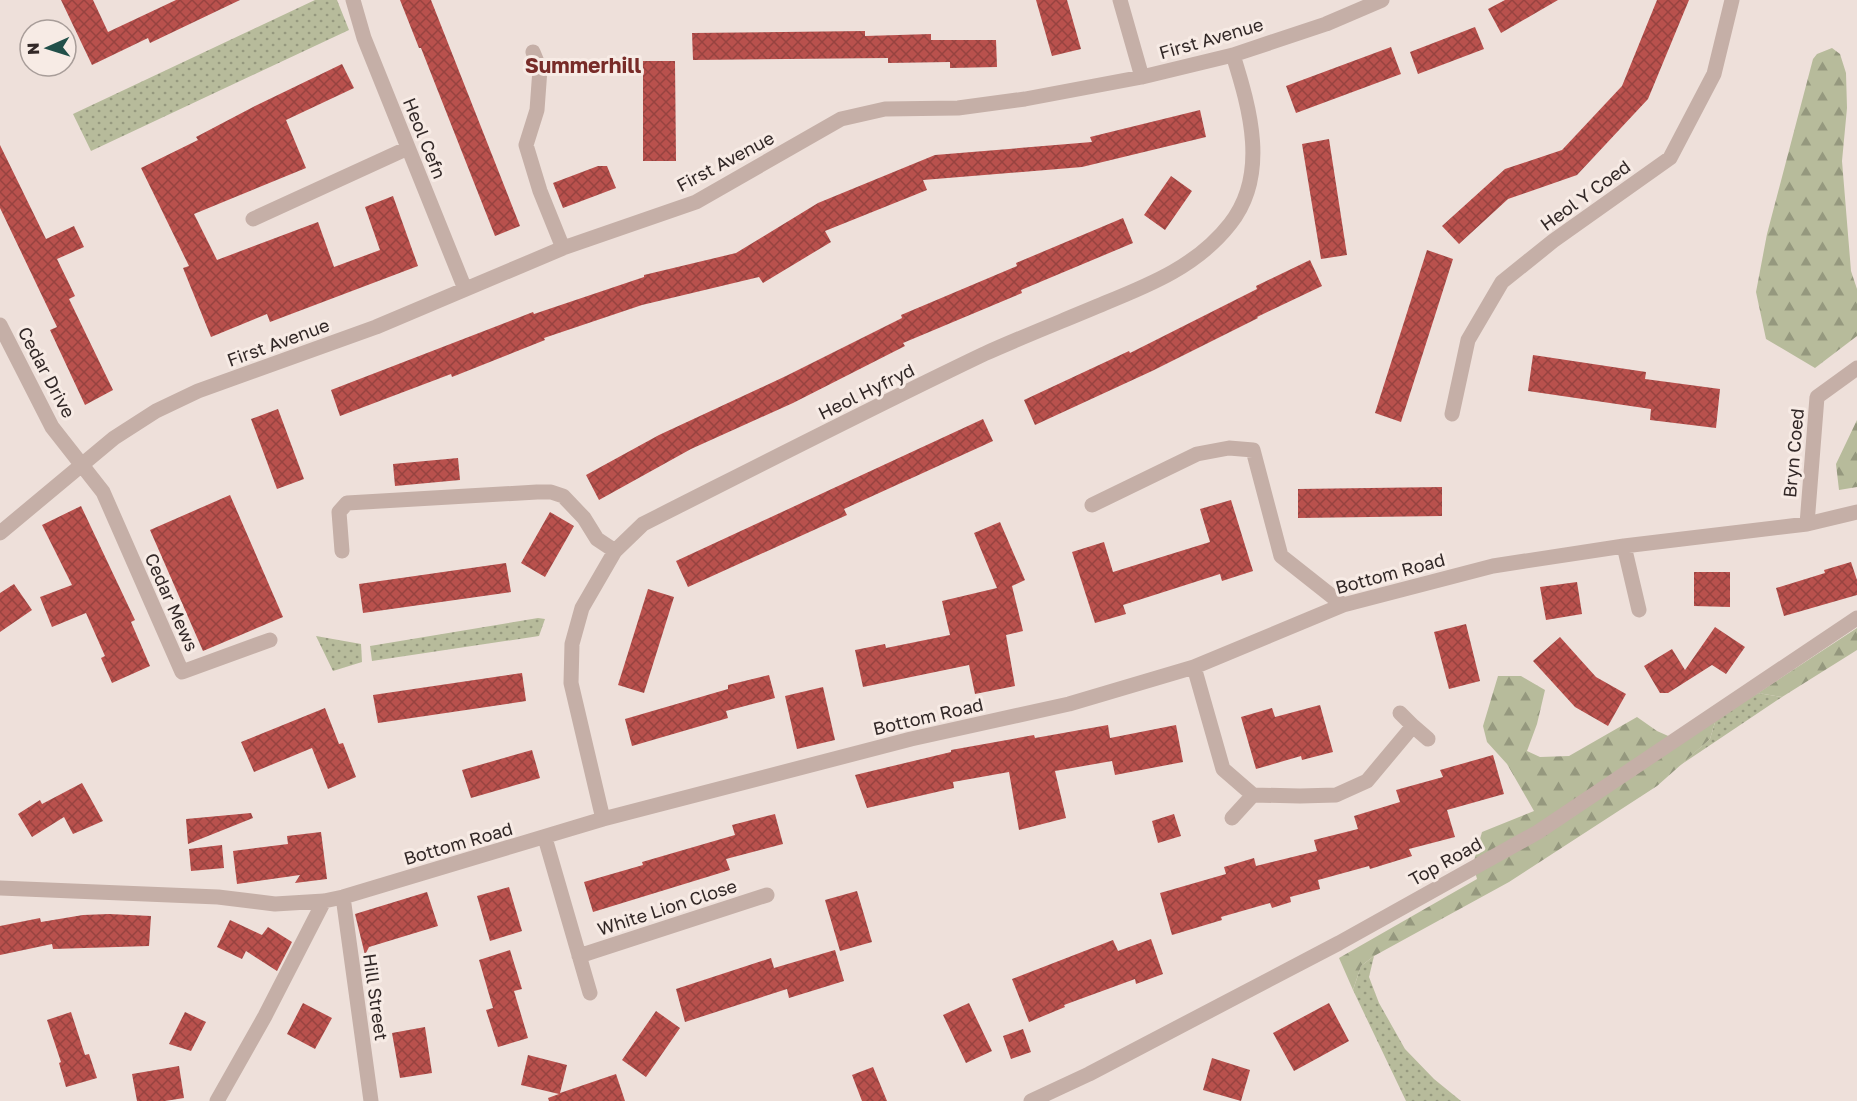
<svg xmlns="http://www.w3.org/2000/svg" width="1857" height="1101" viewBox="0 0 1857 1101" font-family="'Golos Text',sans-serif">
  <defs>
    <pattern id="grass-dots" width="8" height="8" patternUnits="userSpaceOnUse" patternTransform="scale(1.5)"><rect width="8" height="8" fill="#b7bb9b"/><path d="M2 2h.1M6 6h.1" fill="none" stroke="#95987e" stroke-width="1.8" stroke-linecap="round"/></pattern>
    <pattern id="forest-firs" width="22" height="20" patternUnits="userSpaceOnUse" patternTransform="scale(1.5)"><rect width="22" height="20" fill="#b7bb9b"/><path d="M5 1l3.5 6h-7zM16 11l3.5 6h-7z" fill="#95987e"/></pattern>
    <pattern id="building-cross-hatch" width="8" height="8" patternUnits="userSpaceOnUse" patternTransform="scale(1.5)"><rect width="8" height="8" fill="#b9514d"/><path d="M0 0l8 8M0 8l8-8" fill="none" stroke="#974340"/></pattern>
  </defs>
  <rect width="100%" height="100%" fill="#eee0da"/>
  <path fill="url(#grass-dots)" d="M 315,0 L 337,0 L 349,30 L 91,151 L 73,114 Z
    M 538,618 L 545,619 L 539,636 L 372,661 L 370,646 Z
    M 316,636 L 361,644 L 362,662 L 333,671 Z
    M 1758,693 L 1782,697 L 1679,766 L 1710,739 L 1716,719 Z
    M 1374,956 L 1369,977 L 1379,1003 L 1405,1049 L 1434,1079 L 1461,1101 L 1406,1101 L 1353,990 L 1361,966 Z"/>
  <path fill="url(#forest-firs)" d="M 1832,48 L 1840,54 L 1846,73 L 1847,108 L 1842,161 L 1851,271 L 1857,289 L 1857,336 L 1815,368 L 1766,339 L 1756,292 L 1767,234 L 1813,59 L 1817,54 Z
    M 1857,420 L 1857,487 L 1839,490 L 1836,464 Z
    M 1857,628 L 1857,650 L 1782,697 L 1758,693 Z
    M 1498,676 L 1521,676 L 1545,690 L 1537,724 L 1527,751 L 1540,757 L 1569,756 L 1637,717 L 1657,731 L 1675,739 L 1716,719 L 1710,739 L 1657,786 L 1509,882 L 1374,956 L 1361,966 L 1353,990 L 1339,958 L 1477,879 L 1473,864 L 1482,832 L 1534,811 L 1507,764 L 1487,742 L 1483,726 Z"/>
  <path fill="url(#building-cross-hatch)" d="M 61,0 L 93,0 L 108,32 L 176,0 L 240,0 L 150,43 L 148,38 L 92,65 Z
    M 400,0 L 431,0 L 520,226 L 495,236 L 421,48 L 419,48 Z
    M 1036,0 L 1067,0 L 1081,49 L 1052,56 Z
    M 1505,0 L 1558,0 L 1501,33 L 1488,9 Z
    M 1657,0 L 1689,0 L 1648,99 L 1577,175 L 1508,199 L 1459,244 L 1442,226 L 1505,169 L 1562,150 L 1622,86 Z
    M 1475,27 L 1484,49 L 1418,74 L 1410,52 Z
    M 865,31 L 865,36 L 931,34 L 931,40 L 996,40 L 997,67 L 950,68 L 950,62 L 888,63 L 888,58 L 693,60 L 692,33 Z
    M 1391,47 L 1401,74 L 1296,113 L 1286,86 Z
    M 643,61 L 675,61 L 676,161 L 643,161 Z
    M 342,64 L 354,88 L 286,120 L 306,168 L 194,214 L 217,260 L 318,222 L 334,267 L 380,250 L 365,207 L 393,196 L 418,266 L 270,322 L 267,314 L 211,337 L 183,268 L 189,266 L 141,168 L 198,140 L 196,137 L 255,106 Z
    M 1200,110 L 1206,137 L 1082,167 L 923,180 L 927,190 L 825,231 L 831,242 L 763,283 L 759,277 L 642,305 L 544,338 L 545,340 L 452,377 L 451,374 L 340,416 L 331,390 L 533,312 L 534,314 L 644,277 L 644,275 L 736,253 L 818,203 L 935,155 L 1092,142 L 1090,137 Z
    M 1329,139 L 1347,255 L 1321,259 L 1302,144 Z
    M 0,145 L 46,239 L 74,226 L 84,247 L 57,259 L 75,296 L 69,299 L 113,390 L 85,405 L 50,330 L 57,327 L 0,208 Z
    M 598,166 L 607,166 L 616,188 L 563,208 L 553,183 Z
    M 1171,176 L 1192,191 L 1165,230 L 1144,215 Z
    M 1123,218 L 1133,243 L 1021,290 L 1022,293 L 903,343 L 905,346 L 793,403 L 691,449 L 599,500 L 586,475 L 659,435 L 786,376 L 902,318 L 901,315 L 1017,266 L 1016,263 Z
    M 1427,250 L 1453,259 L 1401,422 L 1375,413 Z
    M 1310,260 L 1322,286 L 1257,317 L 1258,318 L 1152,371 L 1035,425 L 1024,400 L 1129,351 L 1130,353 L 1257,289 L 1256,286 Z
    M 1533,355 L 1646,372 L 1645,379 L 1720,389 L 1716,428 L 1650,420 L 1651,409 L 1528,391 Z
    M 278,409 L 304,479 L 277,489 L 251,419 Z
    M 983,419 L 993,441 L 844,509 L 847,515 L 688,587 L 676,561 Z
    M 458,458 L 460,480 L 395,486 L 393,464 Z
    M 1442,487 L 1442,516 L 1298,518 L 1298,489 Z
    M 230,495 L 283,617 L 203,651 L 150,530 Z
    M 1231,500 L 1253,571 L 1222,581 L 1220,574 L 1123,605 L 1126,614 L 1095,623 L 1072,552 L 1104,542 L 1113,572 L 1210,542 L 1200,509 Z
    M 81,506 L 135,620 L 131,622 L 150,666 L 112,683 L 101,658 L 105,656 L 86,613 L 52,627 L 40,597 L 72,585 L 42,525 Z
    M 550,512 L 574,526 L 545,577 L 521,563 Z
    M 1000,522 L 1025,580 L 1012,586 L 1023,631 L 1006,635 L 1015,686 L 975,694 L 969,665 L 863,687 L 855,650 L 885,644 L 886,648 L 950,635 L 942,601 L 997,588 L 974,533 Z
    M 1851,562 L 1857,580 L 1857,595 L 1784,616 L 1776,588 L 1825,573 L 1824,570 Z
    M 506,563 L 511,592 L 363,613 L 359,584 Z
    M 1694,572 L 1730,572 L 1730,607 L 1694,606 Z
    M 1577,582 L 1582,614 L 1546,620 L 1540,587 Z
    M 14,584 L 32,610 L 0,632 L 0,593 Z
    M 648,589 L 674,597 L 644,693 L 618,685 Z
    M 1466,624 L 1480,681 L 1449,689 L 1434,632 Z
    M 1715,627 L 1745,647 L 1726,674 L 1712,665 L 1668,693 L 1660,693 L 1644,666 L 1672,649 L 1685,670 Z
    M 1560,637 L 1596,677 L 1626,694 L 1608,726 L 1575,707 L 1533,661 Z
    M 522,673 L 526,701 L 378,723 L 373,695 Z
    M 769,675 L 775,698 L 726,711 L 728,718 L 632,746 L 625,719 L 728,689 L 728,685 Z
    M 823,687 L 835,740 L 797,749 L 785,696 Z
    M 1320,705 L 1333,752 L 1302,760 L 1301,756 L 1256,769 L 1241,717 L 1272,708 L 1275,717 Z
    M 325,708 L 339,744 L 343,743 L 356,777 L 328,789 L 312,748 L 254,772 L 241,742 Z
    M 1108,725 L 1110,738 L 1176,725 L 1183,762 L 1115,775 L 1112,761 L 1055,771 L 1066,818 L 1019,830 L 1009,772 L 953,782 L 954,788 L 867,808 L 855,775 L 951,752 L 951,750 L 1034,735 L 1035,738 Z
    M 532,750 L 540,778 L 471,798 L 462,770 Z
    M 1493,755 L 1504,794 L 1447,810 L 1455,837 L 1409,849 L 1412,856 L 1370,869 L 1369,866 L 1318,880 L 1320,889 L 1290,897 L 1291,902 L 1272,908 L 1270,903 L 1221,917 L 1222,920 L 1172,935 L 1160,893 L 1226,874 L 1224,867 L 1254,858 L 1256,866 L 1317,851 L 1314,840 L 1358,829 L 1354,816 L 1400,802 L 1396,790 L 1443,777 L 1440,770 Z
    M 82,783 L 103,821 L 73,834 L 64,817 L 32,837 L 18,814 L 40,800 L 42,804 Z
    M 251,813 L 253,818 L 188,844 L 186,819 Z
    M 775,814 L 783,844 L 726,859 L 730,870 L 593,912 L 584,882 L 643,865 L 642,862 L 735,835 L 732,825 Z
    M 1174,814 L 1181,836 L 1158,843 L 1152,821 Z
    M 321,832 L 327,879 L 295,883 L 300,875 L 237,884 L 233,851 L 288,844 L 287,836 Z
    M 222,845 L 224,868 L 191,871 L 189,849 Z
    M 509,887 L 522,931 L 490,941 L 477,896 Z
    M 857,891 L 872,942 L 840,951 L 825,900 Z
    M 427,892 L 438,926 L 369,947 L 365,955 L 355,914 Z
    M 109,914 L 151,916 L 149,946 L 53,949 L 52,944 L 0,955 L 0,926 L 40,918 L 41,922 L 83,915 Z
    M 230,920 L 262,935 L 268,927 L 292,942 L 277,971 L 246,951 L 242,959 L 217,947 Z
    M 1151,939 L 1163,974 L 1136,984 L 1135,979 L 1064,1005 L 1065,1007 L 1029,1022 L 1012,979 L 1113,940 L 1118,951 Z
    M 510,950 L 522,989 L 514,991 L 528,1038 L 498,1047 L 486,1010 L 493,1008 L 479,960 Z
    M 835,950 L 844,981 L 789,998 L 787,989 L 685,1022 L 676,989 L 771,958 L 774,968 Z
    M 303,1003 L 332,1018 L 315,1049 L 287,1034 Z
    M 969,1003 L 992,1051 L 966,1063 L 943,1015 Z
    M 1329,1003 L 1349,1041 L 1294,1071 L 1273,1033 Z
    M 656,1011 L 680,1028 L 646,1077 L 622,1060 Z
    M 71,1012 L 85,1055 L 89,1054 L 97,1078 L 66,1087 L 59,1063 L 61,1062 L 47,1020 Z
    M 185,1012 L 206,1022 L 191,1051 L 169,1044 Z
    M 425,1027 L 432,1073 L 400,1078 L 392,1033 Z
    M 1023,1029 L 1031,1052 L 1011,1059 L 1003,1036 Z
    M 528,1055 L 567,1065 L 560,1093 L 616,1074 L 625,1101 L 549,1101 L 548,1098 L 559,1094 L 521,1085 Z
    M 1212,1058 L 1250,1070 L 1241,1101 L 1203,1090 Z
    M 179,1066 L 184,1098 L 165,1101 L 137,1101 L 132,1074 Z
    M 873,1067 L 887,1101 L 862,1101 L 852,1075 Z"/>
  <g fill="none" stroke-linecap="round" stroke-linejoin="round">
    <path stroke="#c5afa7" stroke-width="15" d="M 353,0 L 364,38 L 465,289
      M 1120,0 L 1142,77
      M 533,52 L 540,69 L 537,110 L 526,145 L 540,191 L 563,248
      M 253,219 L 408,148
      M 0,325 L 52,427 L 103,492 L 182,672 L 270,640
      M 1452,414 L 1468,340 L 1502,282 L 1553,241 L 1670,158 L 1714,74 L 1732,0
      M 1092,505 L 1197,454 L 1229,448 L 1253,450 L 1281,556 L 1343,605
      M 1807,524 L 1817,397 L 1857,368
      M 0,533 L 114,438 L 156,411 L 198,391 L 376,327 L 563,248 L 696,202 L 841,119 L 885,109 L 958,108 L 1025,99 L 1142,77 L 1233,55 L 1326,24 L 1382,0
      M 1624,546 L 1639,610
      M 342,551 L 339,512 L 347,503 L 537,492 L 551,492 L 563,496 L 584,518 L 597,539 L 615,551
      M 1194,667 L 1223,769 L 1253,795 L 1300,796 L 1336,795 L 1367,781 L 1413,726 L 1428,739
      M 1400,713 L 1413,726
      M 1232,818 L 1253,795
      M 603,819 L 571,683 L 572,644 L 582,608 L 615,551 L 643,524 C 756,467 869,409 984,354 C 1024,336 1065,320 1105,303 C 1152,284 1198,265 1230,224 C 1269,175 1250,109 1233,55
      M 545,838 L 590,993
      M 0,888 L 218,897 L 275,904 L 324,901 L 343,897 L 603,819 L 911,739 L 1069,704 L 1194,667 L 1343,605 L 1493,566 L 1624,546 L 1807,524 L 1857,512
      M 343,897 L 371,1101
      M 579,956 L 767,895
      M 217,1101 L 265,1016 L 324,901
      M 1031,1101 L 1089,1074 L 1339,943 L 1538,832 L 1857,618"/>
  </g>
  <g text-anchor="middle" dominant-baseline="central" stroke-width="6" stroke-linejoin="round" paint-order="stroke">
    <g font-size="18" fill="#322827" stroke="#f7ebe5">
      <text transform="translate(1211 38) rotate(-16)">First Avenue</text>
      <text transform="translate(425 138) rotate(68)">Heol Cefn</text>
      <text transform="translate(725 161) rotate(-28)">First Avenue</text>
      <text transform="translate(1585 195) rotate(-36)">Heol Y Coed</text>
      <text transform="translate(278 342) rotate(-20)">First Avenue</text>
      <text transform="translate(47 372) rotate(62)">Cedar Drive</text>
      <text transform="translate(866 391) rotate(-26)">Heol Hyfryd</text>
      <text transform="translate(1793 453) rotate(-85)">Bryn Coed</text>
      <text transform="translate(1390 573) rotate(-15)">Bottom Road</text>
      <text transform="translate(172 602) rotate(66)">Cedar Mews</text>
      <text transform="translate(928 716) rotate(-13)">Bottom Road</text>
      <text transform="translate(458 843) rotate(-16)">Bottom Road</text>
      <text transform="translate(1445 861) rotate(-29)">Top Road</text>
      <text transform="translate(667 907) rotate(-18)">White Lion Close</text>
      <text transform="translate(376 997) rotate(82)">Hill Street</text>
    </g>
    <g font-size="21" font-weight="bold" fill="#782b28" stroke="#f7ebe5">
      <text x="583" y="65">Summerhill</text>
    </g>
  </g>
  <g transform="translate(48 48) rotate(267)"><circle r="28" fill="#f7ebe5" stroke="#a89d99" stroke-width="1.5"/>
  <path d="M0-4.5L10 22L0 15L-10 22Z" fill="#214f49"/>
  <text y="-9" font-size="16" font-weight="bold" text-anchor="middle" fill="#322827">N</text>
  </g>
</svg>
